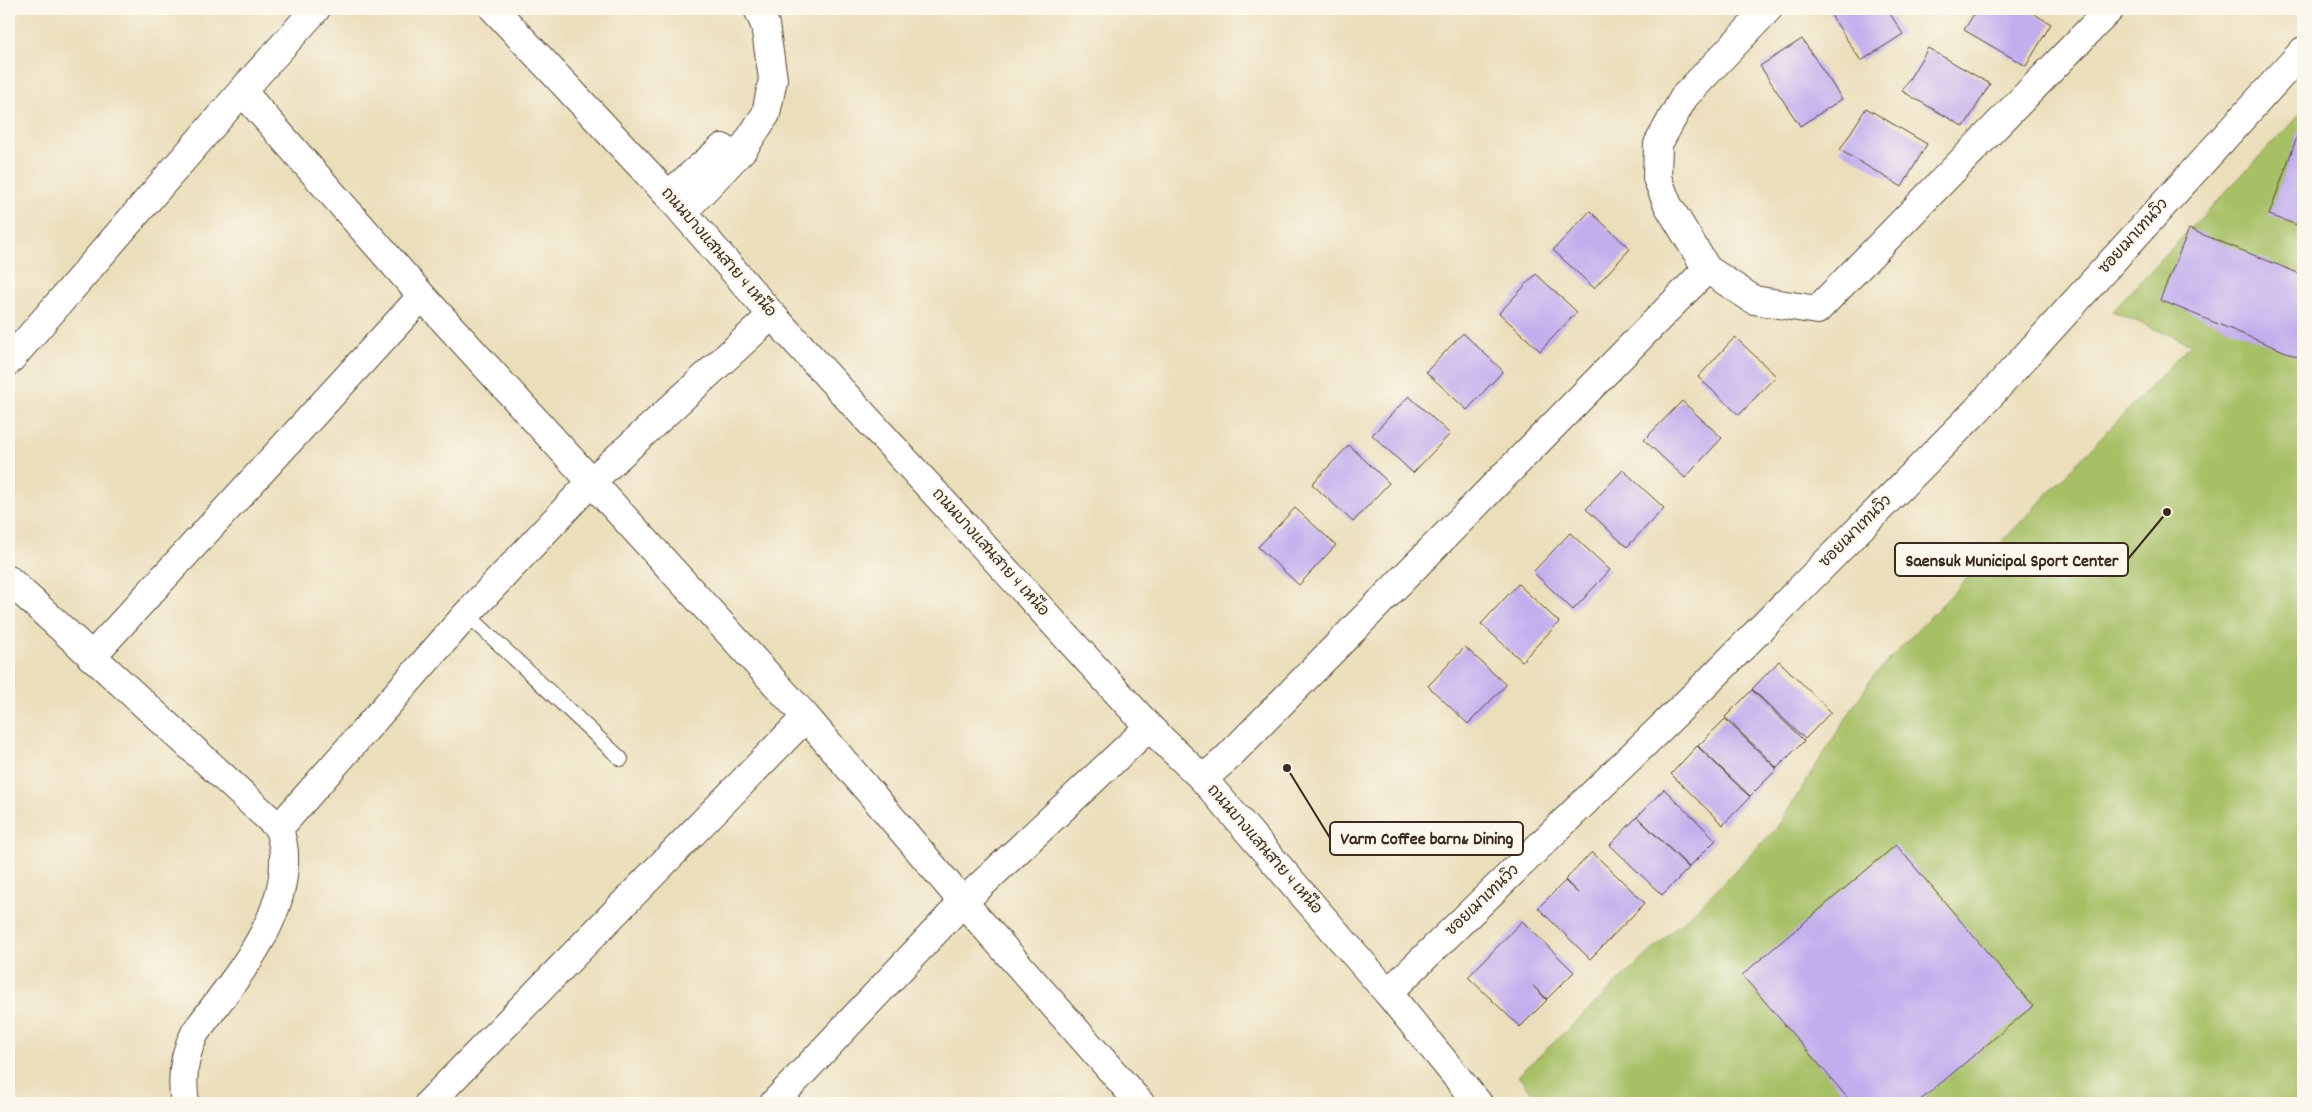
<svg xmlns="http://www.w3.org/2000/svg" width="2312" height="1112" viewBox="0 0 2312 1112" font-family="Dekko,'Playpen Sans Thai',sans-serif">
  <rect width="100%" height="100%" fill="#fbf7ec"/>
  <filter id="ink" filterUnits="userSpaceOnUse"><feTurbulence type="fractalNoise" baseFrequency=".02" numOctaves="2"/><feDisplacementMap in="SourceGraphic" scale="10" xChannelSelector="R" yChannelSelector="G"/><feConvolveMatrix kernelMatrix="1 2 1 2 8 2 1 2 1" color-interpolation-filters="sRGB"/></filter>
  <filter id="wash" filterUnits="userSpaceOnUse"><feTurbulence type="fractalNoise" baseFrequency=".0096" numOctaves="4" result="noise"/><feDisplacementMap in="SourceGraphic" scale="20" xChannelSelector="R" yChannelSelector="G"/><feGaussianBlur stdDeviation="1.12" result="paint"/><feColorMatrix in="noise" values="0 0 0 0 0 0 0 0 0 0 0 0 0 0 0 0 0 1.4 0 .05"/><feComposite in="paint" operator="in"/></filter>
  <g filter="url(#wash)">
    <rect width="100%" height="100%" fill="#ebdebb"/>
    <path fill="#a7c066" stroke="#717542" d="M 2303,111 L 2303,1103 L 1541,1103 L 1518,1076 L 1712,894 L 1776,829 L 1871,679 L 2191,344 L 2112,311 Z"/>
    <g id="blocks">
      <path fill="#c2aeed" d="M 1827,9 L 1887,9 L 1903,34 L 1861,61 Z
        M 1977,9 L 2026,9 L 2051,24 L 2026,66 L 1964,30 Z
        M 1802,39 L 1842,99 L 1800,126 L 1760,66 Z
        M 1928,48 L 1990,84 L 1964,127 L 1902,91 Z
        M 1866,108 L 1927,144 L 1902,187 L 1840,150 Z
        M 2299,131 L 2303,133 L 2303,227 L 2269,215 Z
        M 1590,211 L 1630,249 L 1594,288 L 1553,250 Z
        M 2189,229 L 2303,275 L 2303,359 L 2160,300 Z
        M 1536,274 L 1577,312 L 1540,351 L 1499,313 Z
        M 1463,333 L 1503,371 L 1467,410 L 1426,372 Z
        M 1735,337 L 1776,376 L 1739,415 L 1698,377 Z
        M 1409,396 L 1450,434 L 1413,473 L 1372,435 Z
        M 1682,401 L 1722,438 L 1685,478 L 1644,440 Z
        M 1349,445 L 1389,483 L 1353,522 L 1312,484 Z
        M 1623,470 L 1664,508 L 1627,547 L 1586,509 Z
        M 1295,508 L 1336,545 L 1299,585 L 1258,547 Z
        M 1570,533 L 1610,570 L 1573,610 L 1533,572 Z
        M 1518,584 L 1559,622 L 1522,661 L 1481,624 Z
        M 1465,647 L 1506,685 L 1468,724 L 1428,686 Z
        M 1779,661 L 1831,712 L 1805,739 L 1752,689 Z
        M 1752,690 L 1804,741 L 1777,768 L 1725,717 Z
        M 1725,719 L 1777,769 L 1750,796 L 1698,746 Z
        M 1697,746 L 1750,797 L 1723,825 L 1671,774 Z
        M 1664,789 L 1716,840 L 1689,867 L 1637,817 Z
        M 1637,817 L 1689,868 L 1662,895 L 1610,845 Z
        M 1896,845 L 2033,1006 L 1917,1103 L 1852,1103 L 1742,975 Z
        M 1592,852 L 1645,903 L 1590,959 L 1538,908 L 1565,881 L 1579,894 L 1565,880 Z
        M 1522,921 L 1574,972 L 1547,999 L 1533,986 L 1547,1000 L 1520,1027 L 1468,977 Z"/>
    </g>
  </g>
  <g filter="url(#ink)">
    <use href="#blocks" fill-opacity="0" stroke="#554536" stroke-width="1"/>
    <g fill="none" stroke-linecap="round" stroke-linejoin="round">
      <defs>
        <path id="service" d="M 467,614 L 621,759"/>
        <path id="minor" d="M 1768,9 L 1684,97 L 1658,144 L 1657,178 L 1668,205 L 1707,269 L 1754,300 L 1817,310 L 2110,9
          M 242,91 L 422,296 L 806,717 L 963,902 L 1140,1103
          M 668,195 L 722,148
          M 683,212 L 743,149 L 766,114 L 773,79 L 765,25 L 758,9
          M 9,361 L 242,91 L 316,9
          M 9,580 L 279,828 C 281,837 284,846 284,854 C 287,923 232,981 195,1033 C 183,1056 181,1078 185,1103
          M 91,657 L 422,296
          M 1203,779 L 1225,760 L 1707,269
          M 279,828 L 467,614 L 592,481 L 772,315
          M 1388,993 L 1705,685 L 1976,411 L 2303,51
          M 429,1103 L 806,717
          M 774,1103 L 963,902 L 1149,727"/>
        <path id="tertiary" d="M 494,9 L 668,195 L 772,315 L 1149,727 L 1203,779 L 1388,993 L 1478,1103"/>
      </defs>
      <use href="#service" stroke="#554536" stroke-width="16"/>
      <use href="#minor" stroke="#554536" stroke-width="30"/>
      <use href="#tertiary" stroke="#554536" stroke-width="30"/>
      <use href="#service" stroke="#fff" stroke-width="14"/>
      <use href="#minor" stroke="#fff" stroke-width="28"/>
      <use href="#tertiary" stroke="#fff" stroke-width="28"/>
    </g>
  </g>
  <g text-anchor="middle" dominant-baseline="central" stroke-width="5" stroke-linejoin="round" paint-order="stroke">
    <g font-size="16" fill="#3b2a1e" stroke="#fbf7ec">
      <text transform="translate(2134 237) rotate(-48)">ซอยเมาเทนวิว</text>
      <text transform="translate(718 253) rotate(49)">ถนนบางแสนสาย 4 เหนือ</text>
      <text transform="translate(1856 532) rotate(-45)">ซอยเมาเทนวิว</text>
      <text transform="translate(990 553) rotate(48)">ถนนบางแสนสาย 4 เหนือ</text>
      <text transform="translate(1264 850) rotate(49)">ถนนบางแสนสาย 4 เหนือ</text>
      <text transform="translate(1483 901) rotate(-44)">ซอยเมาเทนวิว</text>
    </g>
  </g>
  <path fill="none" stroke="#3b2a1e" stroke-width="2" d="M2167 512L2128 559M1287 768L1330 838"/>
  <g fill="#3b2a1e" stroke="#fbf7ec" stroke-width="2">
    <circle cx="2167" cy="512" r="5"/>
    <circle cx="1287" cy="768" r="5"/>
  </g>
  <g fill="#fbf7ec" stroke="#3b2a1e" stroke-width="2">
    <rect x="1895" y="543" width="233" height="33" rx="5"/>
    <rect x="1330" y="822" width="193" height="33" rx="5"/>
  </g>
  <g font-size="18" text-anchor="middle" font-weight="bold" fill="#3b2a1e">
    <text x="2012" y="566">Saensuk Municipal Sport Center</text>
    <text x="1427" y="844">Varm Coffee barn&amp; Dining</text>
  </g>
  <rect width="2312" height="1112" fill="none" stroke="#fbf7ec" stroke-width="30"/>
</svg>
